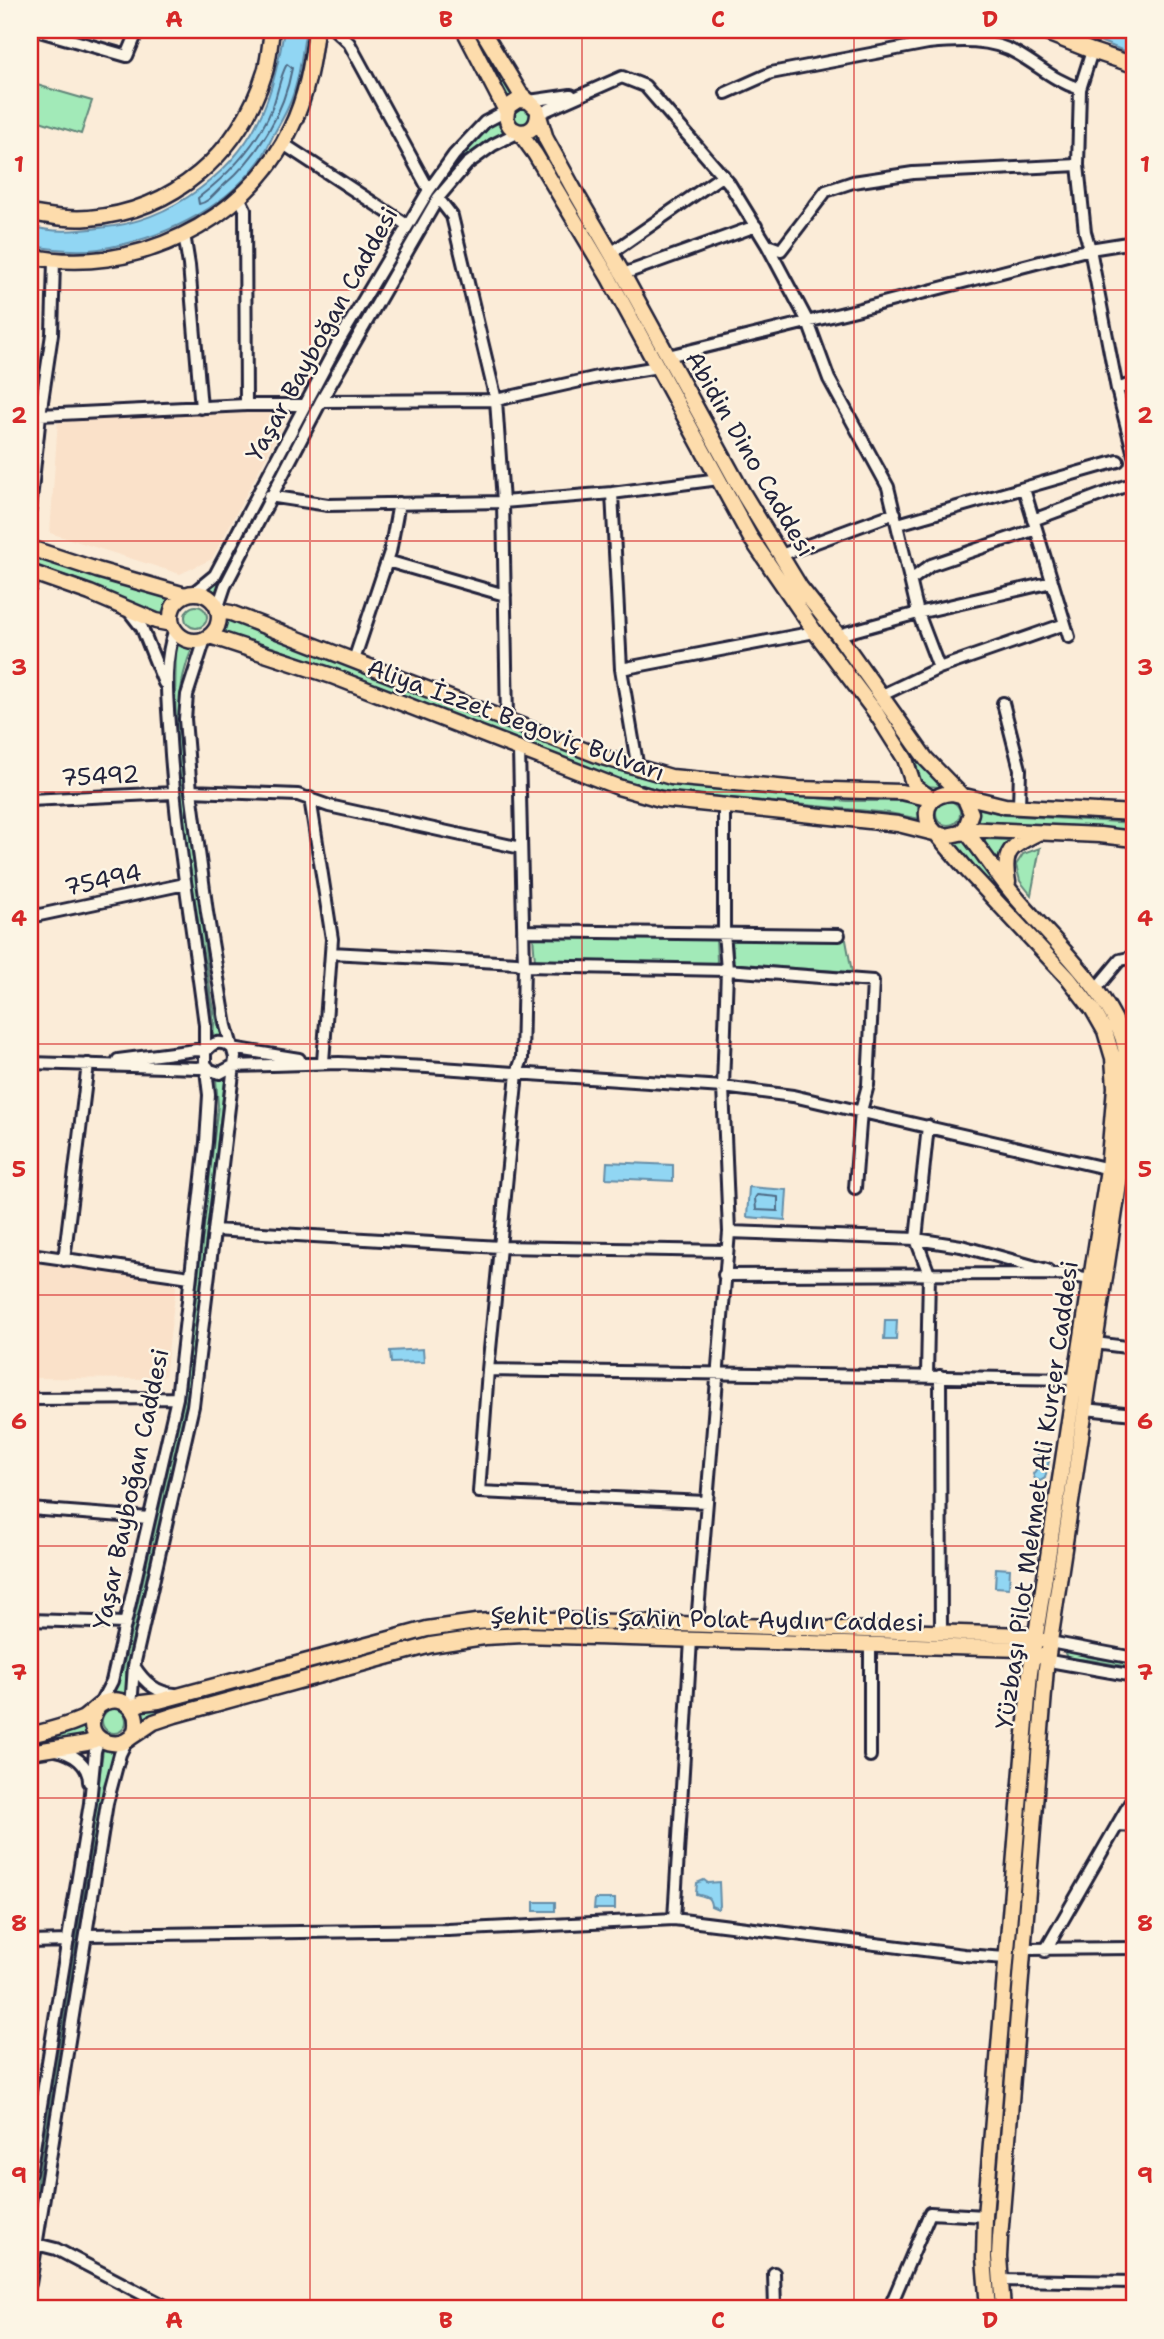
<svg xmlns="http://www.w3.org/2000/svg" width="1164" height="2339" viewBox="0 0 1164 2339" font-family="'Shantell Sans',sans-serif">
  <rect width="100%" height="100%" fill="#fbecd8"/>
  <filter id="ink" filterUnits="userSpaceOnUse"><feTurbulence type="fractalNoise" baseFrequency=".0143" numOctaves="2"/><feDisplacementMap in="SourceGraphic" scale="14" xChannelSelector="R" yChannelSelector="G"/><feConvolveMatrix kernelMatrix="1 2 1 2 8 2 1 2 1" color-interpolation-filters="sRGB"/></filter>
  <g filter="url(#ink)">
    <path fill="#fae1c9" d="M 82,30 L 131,30 L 125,41 L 117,44 L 81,32 Z
      M 271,411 L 286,419 L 212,559 L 180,574 L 50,533 L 58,420 Z
      M 30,1261 L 172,1280 L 176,1287 L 165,1376 L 158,1379 L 30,1378 Z"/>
    <path fill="#a2eab8" stroke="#62867a" stroke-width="2" d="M 472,30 L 476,30 L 514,94 L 507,98 Z
      M 30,83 L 92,101 L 81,134 L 30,118 Z
      M514 116a8 8 0 1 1 16 0a8 8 0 1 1-16 0Z
      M 496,121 L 506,133 C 490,139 475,149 462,161 C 431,191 410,235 388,272 C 325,377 268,485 214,595 L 207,593 L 232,553 L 317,392 L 418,218 L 441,181 L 460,157 Z
      M 537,133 L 800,595 L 883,708 L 906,743 L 941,787 L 923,786 L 903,744 L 770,555 L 600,249 L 560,182 L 529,138 Z
      M 30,556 L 173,600 L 167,617 L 84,582 L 30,564 Z
      M185 617a11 11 0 1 1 22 0a11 11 0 1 1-22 0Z
      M 223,617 L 620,771 L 669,784 L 848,801 L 917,801 L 920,819 L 889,813 L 669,792 L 618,779 L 385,688 L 272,647 L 219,634 L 223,625 Z
      M 177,639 L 194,644 C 185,664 180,683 180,706 C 178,774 192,844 201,912 C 206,953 208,998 222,1037 L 213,1038 L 214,1024 C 195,897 168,767 177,639 Z
      M936 813a12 12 0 1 1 24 0a12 12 0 1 1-24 0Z
      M 977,808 L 1005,815 L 1134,823 L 1134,831 L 978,821 Z
      M 968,839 L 1102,1008 L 1115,1032 L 1122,1072 L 1111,1033 L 952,840 Z
      M 983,839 L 1011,840 L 1002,852 L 999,865 Z
      M 1040,848 L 1031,895 L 1020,881 L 1016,865 L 1023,854 Z
      M 533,936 L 716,938 L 717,961 L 715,965 L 535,961 Z
      M 735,937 L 846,940 L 852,972 L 734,964 L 732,940 Z
      M 216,1079 L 225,1079 L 187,1399 L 126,1668 L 126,1694 L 114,1692 L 123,1668 L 184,1399 L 218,1105 Z
      M 507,1626 L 1024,1640 L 1024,1643 L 508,1628 L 421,1640 L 181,1704 L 142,1720 L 141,1709 L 421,1638 L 464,1630 Z
      M 1070,1651 L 1089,1657 L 1134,1665 L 1134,1668 L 1089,1660 L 1067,1658 L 1065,1653 Z
      M 1037,1664 L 1040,1665 L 997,2309 L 993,2309 L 989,2240 Z
      M102 1721a12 12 0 1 1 24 0a12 12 0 1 1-24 0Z
      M 85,1724 L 88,1736 L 30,1745 L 30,1743 L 63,1733 Z
      M 103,1750 L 115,1751 L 103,1788 L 30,2231 L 30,2218 L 88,1867 Z"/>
    <path fill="#91d6f3" stroke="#658ea9" stroke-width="2" d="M 284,30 L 306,30 C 302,49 301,69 295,88 C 291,104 283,118 275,132 C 270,141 266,152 260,160 C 223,211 160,240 99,249 C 76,252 53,249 30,246 L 30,226 C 52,233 76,231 99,228 C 170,222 241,171 266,103 C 275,79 280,55 284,30 Z
      M 1072,30 L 1128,30 L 1134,32 L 1134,55 Z
      M 607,1162 L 673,1165 L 673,1181 L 606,1178 Z
      M 749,1187 L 787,1190 L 785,1220 L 747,1217 Z
      M 885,1320 L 897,1320 L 896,1340 L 884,1340 Z
      M 423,1349 L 424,1362 L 391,1363 L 390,1351 Z
      M 1043,1449 L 1048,1454 L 1049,1461 L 1045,1478 L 1040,1481 L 1035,1479 L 1033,1474 L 1038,1467 L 1037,1456 Z
      M 996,1568 L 1010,1569 L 1009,1588 L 995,1587 Z
      M 704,1880 L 708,1883 L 719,1882 L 720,1906 L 718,1909 L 711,1906 C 710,1895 704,1897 696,1894 L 697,1883 Z
      M 595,1899 L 615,1899 L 615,1909 L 594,1909 Z
      M 534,1902 L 555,1902 L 555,1911 L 534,1911 Z"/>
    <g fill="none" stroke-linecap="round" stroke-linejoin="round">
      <path stroke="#4e6a85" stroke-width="2" d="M 287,64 L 292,68 C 284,113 258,156 224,185 C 216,191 210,202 199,204 L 198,198 C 229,174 258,145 273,106 C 278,92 280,76 287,64 Z
        M 757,1195 L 778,1197 L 778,1211 L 756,1210 L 755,1198 Z"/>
      <defs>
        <path id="minor" d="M 36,30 L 127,56 L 138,30
          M 335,30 L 349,43 L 429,190
          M 726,93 L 771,73 L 928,43 C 959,40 991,38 1018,54 C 1042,68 1053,80 1080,89
          M 529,101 L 571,95
          M 538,114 L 622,77 L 645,86 L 729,183 L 767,245 L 781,250 L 826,191 L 853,182 L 913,173 L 1078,165 L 1080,89 L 1092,51
          M 282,143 L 407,225
          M 1078,165 L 1085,232 L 1090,249 L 1117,389 L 1134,455
          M 239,197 L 245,209 L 246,405
          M 184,234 L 189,265 L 201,408
          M 767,245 L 808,322 L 829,379 L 888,487 L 918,613 L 838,635
          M 611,253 L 723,175
          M 623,274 L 756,226
          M 668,356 L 856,310 L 1090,249 L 1134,242
          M 658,367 L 598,377 L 496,400 L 503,502 L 612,493 L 719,479
          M 1117,389 L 1134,383
          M 321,401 L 496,400 L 452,216 L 438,198
          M 30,413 L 40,415 L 246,405 L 304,405
          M 1024,489 L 1069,637
          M 612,493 L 621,669 L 638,769
          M 269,496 L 328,505 L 503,502 L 507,719
          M 30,509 L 40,415 L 52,334 L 54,261
          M 1033,520 L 1125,486
          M 898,524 L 1118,461
          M 781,555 L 895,513
          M 387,561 L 505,595
          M 911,580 L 931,565 L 1036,529
          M 30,587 L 32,573
          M 193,593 L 215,575 L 339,341 L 429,190 L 454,155 L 485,122 L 506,111
          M 218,607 L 225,586 L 321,401 L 438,198 L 467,164 L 493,145 L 519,132
          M 128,610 L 142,628 L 164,683
          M 354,660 L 390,552 L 399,503
          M 939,668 L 918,613 L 1052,582
          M 621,669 L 815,632
          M 880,696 L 939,668 L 1065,624
          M 1003,703 L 1020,769 L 1019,807
          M 519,750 L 524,966 L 522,1059 L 517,1073 L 488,1370 L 479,1492 L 706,1502
          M 191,791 L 298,795 L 329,806 L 521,848
          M 310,798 L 332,939 L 323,1062
          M 30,800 L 173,793
          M 30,917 L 185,884
          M 523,931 L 839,935
          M 331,953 L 517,963 L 524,966 L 727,970 L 873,981 L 868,1085 L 861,1111 L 855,1188
          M 1095,990 L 1120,960 L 1134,957
          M 118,1060 L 196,1050 L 206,1051 C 213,1041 223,1040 232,1048 L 299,1059
          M 30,1063 L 198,1068 L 207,1066 L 210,1070 L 220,1073 L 233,1066 L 339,1063 L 427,1067 L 723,1087 L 793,1096 L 1114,1170
          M 214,1230 L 500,1247 L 727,1251
          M 729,1232 L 916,1239 L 961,1246 L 1047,1270
          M 30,1254 L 190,1277
          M 64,1260 L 88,1064
          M 724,1275 L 1061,1274 L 1091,1279
          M 1095,1343 L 1134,1348
          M 488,1370 L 1076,1379
          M 927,1376 L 929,1274 L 916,1239 L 928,1126
          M 940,1376 L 941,1633
          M 30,1399 L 177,1398
          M 1085,1409 L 1134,1414
          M 30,1509 L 149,1518
          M 30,1620 L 125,1623
          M 697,1624 L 729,1232 L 723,1087 L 727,970 L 724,932 L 724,806
          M 1050,1642 L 1134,1658
          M 1048,1659 L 1055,1662 L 1134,1676
          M 134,1666 C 144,1682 156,1693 175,1694
          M 100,1704 L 112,1681 L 177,1398 L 206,1142 L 209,1095 L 205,1061 L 205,1025 C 193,930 176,836 170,740 C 168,703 162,665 175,629
          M 131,1708 L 134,1666 L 193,1406 L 235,1057 L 226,1026 L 207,912 L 191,791 L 185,719 L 187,695 L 205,639
          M 56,1750 C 73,1753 89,1764 89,1782
          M 870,1756 L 870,1644
          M 1118,1825 L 1134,1826
          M 674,1919 L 691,1640
          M 86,1935 L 448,1930 L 674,1919 L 964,1955 L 1006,1958
          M 30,1942 L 68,1941
          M 1023,1949 L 1134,1948
          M 1045,1951 L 1134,1796
          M 30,2173 L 90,1803 L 95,1751 L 99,1738
          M 36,2244 L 56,2249 L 171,2309
          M 774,2273 L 775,2309
          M 1000,2280 L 1134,2282
          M 30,2284 L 107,1803 L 120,1754 L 127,1740
          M 889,2309 L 930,2213 L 985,2216"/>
        <path id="major" d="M 464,30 L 506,111
          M 1039,30 L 1092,51 L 1134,65
          M 529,101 L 518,100 L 509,106 C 496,134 537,143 538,114
          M 519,132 L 535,154 L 609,278 L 750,537 L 815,632 L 876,713 L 905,759 L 914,786 L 932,799
          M 30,213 C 49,216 69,220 89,218 C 174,211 240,153 265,72 C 269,59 270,44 272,30
          M 30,256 C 130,278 247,223 291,128 C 306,98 312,63 316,30
          M 30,548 L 97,570 L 185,595
          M 30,572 L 90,593 L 156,621 L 172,624
          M171 617a24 24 0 1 1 48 0a24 24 0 1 1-48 0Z
          M 219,611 L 231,613 L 602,757 L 671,777 L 799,789 L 901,792 L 927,798
          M 210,636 L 332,676 L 618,787 L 660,799 L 898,824 L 946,836 L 960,833 L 966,827 L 971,813 L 965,799 L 926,759 L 838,635 L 800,587 L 744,495 L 623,274 L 573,188 L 546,139 L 537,109 L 520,93 L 482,30
          M 964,829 C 980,848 993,869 1009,889 C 1043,932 1115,994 1125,1048 C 1133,1088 1124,1131 1121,1171 L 1046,1668 L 1000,2238 L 999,2257 L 1003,2309
          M 964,829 L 1100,835 L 1134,839
          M 1008,882 C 1002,851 1011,846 1038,833
          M 131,1708 L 142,1703 L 159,1701 L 427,1629 L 476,1622 L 522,1619 L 1024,1635 L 1045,1641
          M 30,1735 C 47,1731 66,1726 82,1719 C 91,1714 98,1703 109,1701 C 114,1700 120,1700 125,1703 C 131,1707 136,1713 136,1721 C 139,1758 72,1746 98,1707
          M 127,1740 L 154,1722 L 175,1715 L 313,1677 L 431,1645 L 484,1637 L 523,1635 L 1023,1649 L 1040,1656
          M 30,1752 L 87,1743 L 99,1738
          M 988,2309 L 984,2258 L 985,2216 L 1030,1673 L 1108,1169 L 1115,1087 L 1113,1058 L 1105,1031 L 1093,1010 L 1069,979 L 968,871 L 929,825 C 922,806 933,794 952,793 L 1005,806 L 1134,813"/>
      </defs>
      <use href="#minor" stroke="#22223b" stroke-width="16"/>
      <use href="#major" stroke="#22223b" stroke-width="19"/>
      <use href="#minor" stroke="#fcf5e5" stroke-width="10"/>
      <use href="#major" stroke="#fddcac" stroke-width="14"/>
    </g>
  </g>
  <path fill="none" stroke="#d62828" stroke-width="2" stroke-opacity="0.55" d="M 310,30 L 310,2309M 582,30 L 582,2309M 854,30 L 854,2309M 30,290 L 1134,290M 30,541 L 1134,541M 30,792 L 1134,792M 30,1044 L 1134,1044M 30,1295 L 1134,1295M 30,1546 L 1134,1546M 30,1798 L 1134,1798M 30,2049 L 1134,2049"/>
  <g text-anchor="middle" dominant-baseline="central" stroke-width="5" stroke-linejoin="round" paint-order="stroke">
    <g font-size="24" fill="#22223b" stroke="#fcf5e5">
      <text transform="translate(322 334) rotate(-61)">Yaşar Bayboğan Caddesi</text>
      <text transform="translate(750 454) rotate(60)">Abidin Dino Caddesi</text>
      <text transform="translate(516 720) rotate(20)">Aliya İzzet Begoviç Bulvarı</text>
      <text transform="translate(100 776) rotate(-3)">75492</text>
      <text transform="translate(103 880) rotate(-12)">75494</text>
      <text transform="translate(131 1489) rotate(-78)">Yaşar Bayboğan Caddesi</text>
      <text transform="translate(1037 1495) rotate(-82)">Yüzbaşı Pilot Mehmet Ali Kurçer Caddesi</text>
      <text transform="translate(707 1619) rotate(1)">Şehit Polis Şahin Polat Aydın Caddesi</text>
    </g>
  </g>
  <rect width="1164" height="2339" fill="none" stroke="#fcf5e5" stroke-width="77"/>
  <rect x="38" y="38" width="1088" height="2262" fill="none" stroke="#d62828" stroke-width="2.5"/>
  <g font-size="23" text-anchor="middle" font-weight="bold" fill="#d62828">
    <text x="174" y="27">A</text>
    <text x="446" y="27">B</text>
    <text x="718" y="27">C</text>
    <text x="990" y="27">D</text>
    <text x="19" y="172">1</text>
    <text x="1145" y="172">1</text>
    <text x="19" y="423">2</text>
    <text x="1145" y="423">2</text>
    <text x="19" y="675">3</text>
    <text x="1145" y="675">3</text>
    <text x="19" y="926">4</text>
    <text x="1145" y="926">4</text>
    <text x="19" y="1177">5</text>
    <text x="1145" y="1177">5</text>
    <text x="19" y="1429">6</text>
    <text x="1145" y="1429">6</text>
    <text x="19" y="1680">7</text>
    <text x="1145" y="1680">7</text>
    <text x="19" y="1931">8</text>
    <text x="1145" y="1931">8</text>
    <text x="19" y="2183">9</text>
    <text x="1145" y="2183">9</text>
    <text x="174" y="2328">A</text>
    <text x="446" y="2328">B</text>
    <text x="718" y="2328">C</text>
    <text x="990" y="2328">D</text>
  </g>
</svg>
